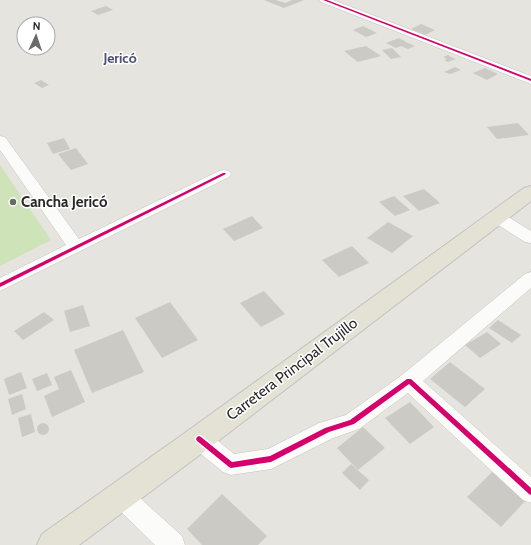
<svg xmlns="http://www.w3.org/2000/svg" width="531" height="545" viewBox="0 0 531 545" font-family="Cabin,sans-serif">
  <rect width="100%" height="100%" fill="#e6e4de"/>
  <path fill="#cee3b8" d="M 0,165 L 51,240 L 0,266 Z"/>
  <path fill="#cbcac5" d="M 264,0 L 276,0 L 285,3 L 292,0 L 304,0 L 284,8 Z
    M 106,6 L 113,10 L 98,15 L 91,11 Z
    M 421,24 L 435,30 L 425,35 L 411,29 Z
    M 363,26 L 377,33 L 366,37 L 353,30 Z
    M 399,38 L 408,43 L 415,46 L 408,49 L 401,46 L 396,48 L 386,43 Z
    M 366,46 L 381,56 L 358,62 L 344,51 Z
    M 392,48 L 401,57 L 391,59 L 382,50 Z
    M 448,55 L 451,57 L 456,59 L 448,62 L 444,60 L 447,59 L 443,57 Z
    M 455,67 L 461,70 L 450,74 L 444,72 Z
    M 485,68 L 498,74 L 487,80 L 473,73 Z
    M 41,80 L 49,85 L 42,88 L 34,83 Z
    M 518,123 L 529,135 L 497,139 L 487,127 Z
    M 64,138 L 70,149 L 53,154 L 47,143 Z
    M 76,148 L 88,164 L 71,170 L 58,154 Z
    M 424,189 L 440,203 L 419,211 L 403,196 Z
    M 394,196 L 410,210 L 395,216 L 379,202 Z
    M 252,216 L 263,228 L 234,241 L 223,229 Z
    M 388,222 L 413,236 L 392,253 L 367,238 Z
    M 352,246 L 369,263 L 339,277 L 322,260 Z
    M 264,291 L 285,314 L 261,327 L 240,303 Z
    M 170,302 L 198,340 L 162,358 L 135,318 Z
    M 83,305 L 90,326 L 70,332 L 64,311 Z
    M 44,312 L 54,320 L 23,340 L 14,331 Z
    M 498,320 L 518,333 L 521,335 L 512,343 L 489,328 Z
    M 123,330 L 144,372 L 92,393 L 74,350 Z
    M 487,332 L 501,344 L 480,358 L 465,345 Z
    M 450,362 L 485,389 L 465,407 L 430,379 Z
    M 71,370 L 85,402 L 52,417 L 44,396 L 59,389 L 54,377 Z
    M 21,372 L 27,388 L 9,395 L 4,379 Z
    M 47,373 L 52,385 L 37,391 L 32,379 Z
    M 22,394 L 26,409 L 12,415 L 8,399 Z
    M 410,402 L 434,427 L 410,444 L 385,418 Z
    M 31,414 L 35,432 L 22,437 L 18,418 Z
    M37 429a6 6 0 1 1 12 0a6 6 0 1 1-12 0Z
    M 363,427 L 385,448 L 358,470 L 337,448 Z
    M 351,464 L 369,480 L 360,490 L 342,473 Z
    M 494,470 L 528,498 L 501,527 L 467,497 Z
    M 222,494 L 267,536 L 258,545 L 202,545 L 187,529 Z"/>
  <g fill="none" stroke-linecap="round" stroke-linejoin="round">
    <defs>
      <path id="minor" d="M 319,0 L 333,0 L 531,76 L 531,84 L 321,2 Z
        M 0,136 L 5,137 L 79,239 L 219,171 L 224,170 L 229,171 L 231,174 L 229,177 L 0,291 L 0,278 L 66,245 L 0,150 Z
        M 497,212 L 502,213 L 531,231 L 531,243 L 525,242 L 492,221 L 489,217 L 492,213 Z
        M 531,272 L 531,288 L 423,381 L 531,477 L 531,503 L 523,500 L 408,393 L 359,429 L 333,438 L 271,469 L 231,475 L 223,472 L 191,446 L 188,439 L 191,432 L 199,429 L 207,432 L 234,454 L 268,449 L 319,423 L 346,415 L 402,375 L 525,274 Z
        M 121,485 L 129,488 L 182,536 L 185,545 L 155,545 L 113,504 L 109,496 L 113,488 Z"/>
      <path id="primary" d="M 531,186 L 531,201 L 209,448 L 79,545 L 37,545 L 42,534 L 189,430 L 524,188 Z"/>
    </defs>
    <use href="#minor" stroke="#c4c3c3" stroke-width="1"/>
    <use href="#primary" stroke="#c3c2c0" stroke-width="2"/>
    <use href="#minor" fill="#fbfbfa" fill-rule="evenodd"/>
    <use href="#primary" fill="#e4e2d4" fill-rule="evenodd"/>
    <defs>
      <path id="cycleway" d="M 323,0 L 327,0 L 531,79 L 531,81 Z
        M 223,173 L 225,173 L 226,174 L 0,287 L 0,283 Z
        M 407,379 L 411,379 L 531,488 L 531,495 L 529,494 L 409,384 L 354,424 L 329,432 L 271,462 L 231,468 L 229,467 L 197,441 L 196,439 L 197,437 L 199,436 L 201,437 L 232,462 L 270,456 L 325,428 L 350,420 Z"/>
    </defs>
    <use href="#cycleway" stroke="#fff" stroke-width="3"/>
    <use href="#cycleway" fill="#d6006c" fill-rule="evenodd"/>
  </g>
  <circle fill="#6a6a68" stroke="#fff" stroke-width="1.5" cx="13" cy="202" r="4"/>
  <g text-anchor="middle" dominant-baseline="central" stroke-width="3" stroke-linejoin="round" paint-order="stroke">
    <g font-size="14" font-weight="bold" fill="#4d5074" stroke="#fff">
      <text x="120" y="58">Jericó</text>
    </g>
    <g font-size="15" font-weight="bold" fill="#282828" stroke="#fff" text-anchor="start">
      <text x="21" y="202">Cancha Jericó</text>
    </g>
    <g font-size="15" fill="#282828" stroke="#fff">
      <text transform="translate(292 369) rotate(-37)">Carretera Principal Trujillo</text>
    </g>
  </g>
  <g transform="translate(36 36) rotate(3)"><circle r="19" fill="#ffffff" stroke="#a9a9a9"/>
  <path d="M0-3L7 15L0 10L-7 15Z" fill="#6a6a68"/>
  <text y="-6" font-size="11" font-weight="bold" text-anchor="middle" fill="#282828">N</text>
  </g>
</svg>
